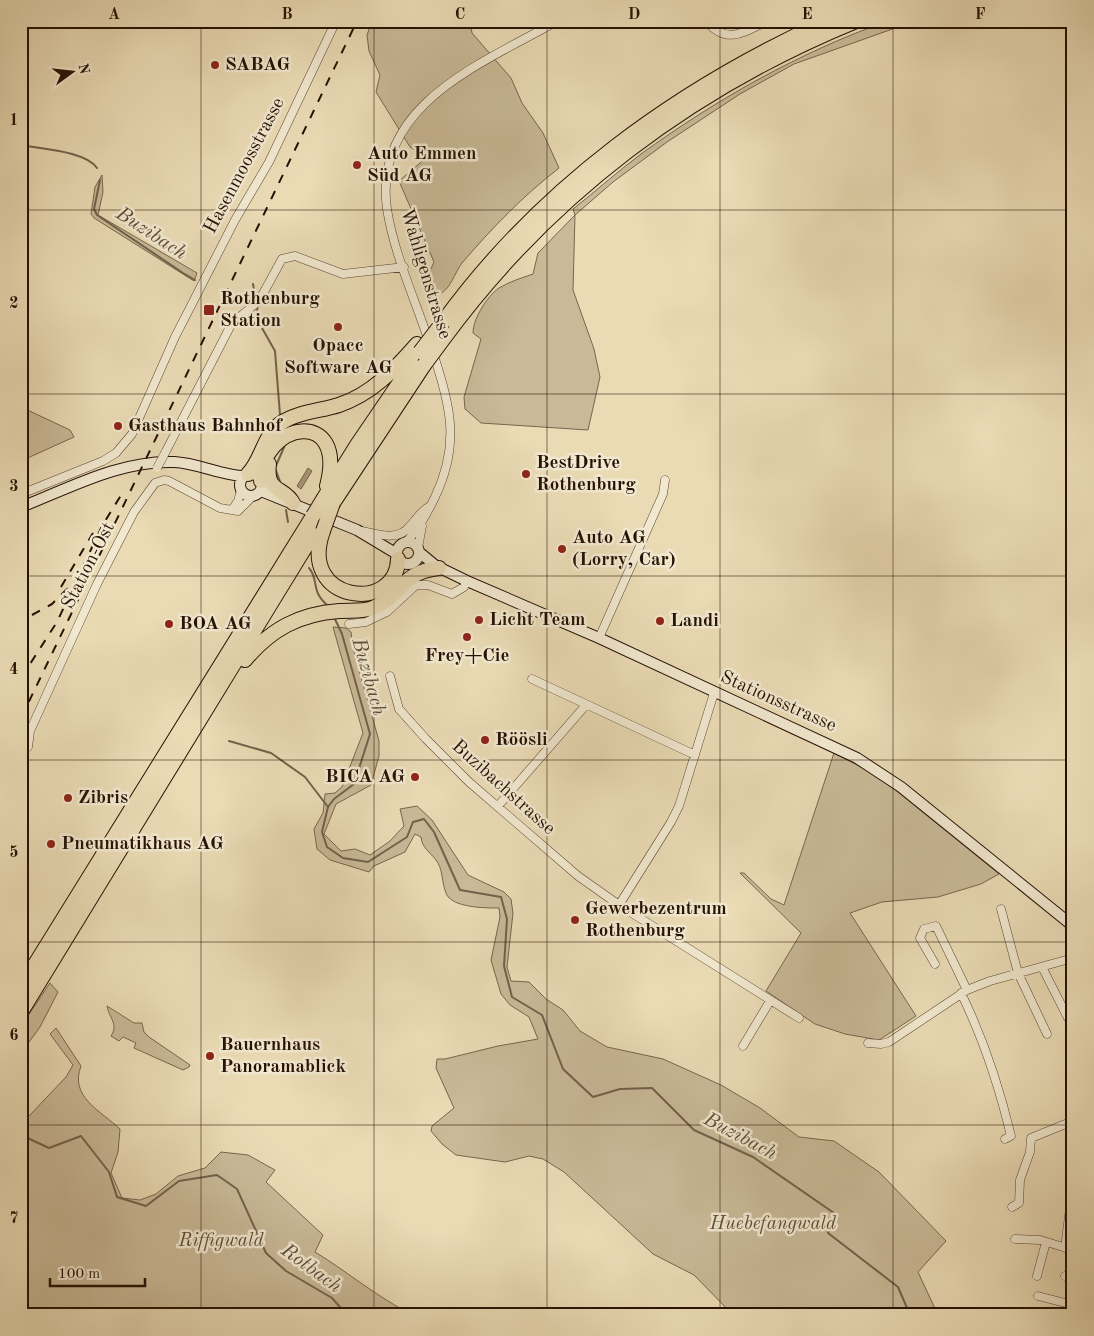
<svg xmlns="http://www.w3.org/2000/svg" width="1094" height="1336" viewBox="0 0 1094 1336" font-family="'Old Standard TT',serif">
  <rect width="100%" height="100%" fill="#eadbb5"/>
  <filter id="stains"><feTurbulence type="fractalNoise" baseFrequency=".004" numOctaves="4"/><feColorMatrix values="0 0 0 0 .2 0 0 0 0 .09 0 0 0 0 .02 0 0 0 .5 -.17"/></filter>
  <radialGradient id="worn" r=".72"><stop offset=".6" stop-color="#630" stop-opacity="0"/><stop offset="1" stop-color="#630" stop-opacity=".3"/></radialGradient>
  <path fill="#c9b997" stroke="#78654e" d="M 372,21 L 470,21 L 472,33 L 511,78 L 522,103 L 543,133 L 559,168 C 523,196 492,228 462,263 C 453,275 450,294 433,296 L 426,280 L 434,262 L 399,181 L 427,157 L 410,147 L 376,92 L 380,75 L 369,51 L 367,35 Z
    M 888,21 L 915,21 L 794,64 L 740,94 L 667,142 L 613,182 L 575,215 L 573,290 L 594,349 L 600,377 L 588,430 L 481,423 L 465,409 L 464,397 L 481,339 L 473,333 C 473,319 487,296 499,288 C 509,282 521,278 533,274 L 538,253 L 575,215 L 573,209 C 596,191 618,171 641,154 C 717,99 800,52 888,21 Z
    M 102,175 L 103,192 L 98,215 L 197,273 L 194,281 L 94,218 L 91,214 L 95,187 Z
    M 21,407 L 70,430 L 74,437 L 21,461 Z
    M 333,627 L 346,628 L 351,632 L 353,648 L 379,741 L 379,756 L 371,785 L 336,804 L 324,834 L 341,851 L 355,849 L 370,855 L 390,841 L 404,826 L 400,809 L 417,806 L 432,820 L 468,875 L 504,892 L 511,899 L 513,913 L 507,967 L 511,981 L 529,982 L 546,999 L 563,1010 L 580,1031 L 607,1047 L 663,1059 L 721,1085 L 760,1108 L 799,1137 L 834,1141 L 879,1172 L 946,1241 L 918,1272 L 938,1315 L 733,1315 L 694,1275 L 653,1254 L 564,1172 L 543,1159 L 529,1156 L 505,1162 L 456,1155 L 442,1144 L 431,1131 L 432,1126 L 454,1108 L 436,1068 L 437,1059 L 445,1059 L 498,1046 L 538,1039 L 529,1017 L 510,1005 L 501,994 L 491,960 L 500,917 L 499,908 C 486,908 451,908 446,893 C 442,884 443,872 438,863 C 432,853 422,849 421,837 L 415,834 L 405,852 L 374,866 L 369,872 L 330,860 L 317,849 L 314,829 L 323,813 L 325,794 L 335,793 L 342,787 L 363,733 Z
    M 834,753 L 878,776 L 999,874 L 981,884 L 938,897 L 882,902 L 850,913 L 916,1016 L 879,1040 L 845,1034 L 815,1024 L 766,991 L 801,933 L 740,873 L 744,873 L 771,899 L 784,905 Z
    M 50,983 L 58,992 L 40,1027 L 21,1053 L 21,1026 Z
    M 107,1006 L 134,1023 L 142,1023 L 144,1032 L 149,1037 L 190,1065 L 189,1067 L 183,1070 L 134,1048 L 136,1043 L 123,1037 L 119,1041 L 111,1036 C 119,1024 109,1018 107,1006 Z
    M 56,1028 L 81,1066 C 69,1097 101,1111 120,1129 L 118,1152 L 111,1173 L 122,1198 L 140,1200 L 156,1194 L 178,1176 L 205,1168 L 221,1152 L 248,1155 L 275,1170 L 266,1182 L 323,1235 L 315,1252 C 348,1272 378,1298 413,1315 L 21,1315 L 21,1111 L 29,1116 L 66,1077 L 73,1065 L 50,1034 Z"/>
  <path fill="#a79679" stroke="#73614b" d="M 308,468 L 312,471 L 301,489 L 297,486 Z"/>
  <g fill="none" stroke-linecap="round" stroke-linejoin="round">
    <path stroke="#73614b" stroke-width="2" d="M 21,145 C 41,149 86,151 97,168
      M 100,180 L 94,209 L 97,215 L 183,273 L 195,280
      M 253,284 L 256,302
      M 257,306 L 258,319
      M 250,313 L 258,321 L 275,351 L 280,415
      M 281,484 L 275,468 L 285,445
      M 286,510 L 288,522
      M 309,568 C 320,581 309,589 328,606
      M 334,617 L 342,634 L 370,734 L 354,784 L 334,799 L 328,807 L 322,832 L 327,847 L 343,858 L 368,862 L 407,837 L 413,822 L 424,819 L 434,832 L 460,890 L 501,897 L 507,919 L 504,966 L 512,997 L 542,1015 L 563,1069 L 593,1097 L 620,1089 L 652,1088 L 694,1130 L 753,1157 L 834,1213 L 828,1233 L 898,1287 L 910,1315
      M 229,741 L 271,753 L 305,777 L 328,807
      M 21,1135 L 49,1148 L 81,1136 L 109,1172 L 117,1197 L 146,1206 L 179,1181 L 217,1175 L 237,1189 L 266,1253 L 286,1271 L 332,1298 L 347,1315"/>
    <defs>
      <path id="street" d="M 706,21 C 727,45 743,33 767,21
        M 429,342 C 415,299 394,254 387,209 C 372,104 484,63 557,21
        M 165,453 L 232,323 L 259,301 L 282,259 L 295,256 L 343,274 L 404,267
        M 21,494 L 103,461 L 116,453 L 132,434 L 175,337 L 235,220 L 269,162 L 336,21
        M 232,510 L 238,501 L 241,491
        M 362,531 C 378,534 398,542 410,526 C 417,518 421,511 430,506
        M 406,542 C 419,529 427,514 435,497 C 460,445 451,406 433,353
        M 418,548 L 422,526
        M 349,624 L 366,622 L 387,612 L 416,585 L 428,585 L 452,594 L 464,587 L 467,581
        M 599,638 L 663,494 L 665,480
        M 390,676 L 399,709 L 426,739 L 469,782 L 578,876 L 619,905 L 799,1018
        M 532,679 L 695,755
        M 28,747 L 30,731 L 97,584 L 134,512 L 155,483 L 164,480 L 169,481 L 220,508 L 238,511 L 252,497
        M 498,806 L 586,705
        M 619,905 L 671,822 L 679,806 L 714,693
        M 1001,909 L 1018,973 L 1047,1034
        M 935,964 L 920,938 L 924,929 L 936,926 L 967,990
        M 1042,967 L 1068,1018
        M 961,993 C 984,1040 999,1086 1011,1136 L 1005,1139
        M 868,1043 L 881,1044 L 889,1042 L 967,990 L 990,981 L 1073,958
        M 743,1046 L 770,1001
        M 1012,1207 L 1019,1203 L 1020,1180 L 1030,1152 L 1031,1138 L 1073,1121
        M 1015,1239 L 1040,1240 L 1073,1250
        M 1065,1248 L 1070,1208
        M 1037,1276 L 1046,1242
        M 1065,1276 L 1073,1278
        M 1038,1296 L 1073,1305"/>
      <path id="secondary" d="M240 485a11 11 0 1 1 22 0a11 11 0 1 1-22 0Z
        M 261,491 L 357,530 L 397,554
        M 21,507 C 70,488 120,460 174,462 C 198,463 223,476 245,476
        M397 553a11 11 0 1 1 22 0a11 11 0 1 1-22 0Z
        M 419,552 L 436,566 L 467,581 L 599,638 L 857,758 L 901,787 L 1073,926"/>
      <path id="highway" d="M 443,322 C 540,188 677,89 827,21
        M 444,338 C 549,195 692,88 856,21
        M 269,464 C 265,493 285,487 293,503
        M 248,474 C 262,460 263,436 281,423 C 297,412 320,411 339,405 C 372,394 395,369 417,344
        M 261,481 C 261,422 348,406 327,486
        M 324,498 L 357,445 L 417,357
        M 333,503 L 424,365
        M 323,531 C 297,603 397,614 398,559
        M 245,660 C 271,629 299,614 339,611 C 350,610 362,612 373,608 C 404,595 400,572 439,568
        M 21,987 L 313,516
        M 21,1012 L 317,528"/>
    </defs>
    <use href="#street" stroke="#574431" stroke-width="9"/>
    <use href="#secondary" stroke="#261105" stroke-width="12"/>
    <use href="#highway" stroke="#261105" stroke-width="16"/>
    <use href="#street" stroke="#f1e8cf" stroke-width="8"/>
    <use href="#secondary" stroke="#f1e8cf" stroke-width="10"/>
    <use href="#highway" stroke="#eadbb5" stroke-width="14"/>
    <path stroke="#261105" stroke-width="2" stroke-dasharray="9 9" stroke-linecap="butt" d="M 151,24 L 153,21
      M 61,587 L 93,533
      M 32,615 L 52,604 L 69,587
      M 21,678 L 57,622 L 102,526 L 123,492
      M 21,718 L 357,21"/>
    <defs>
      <path id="street-bridge" d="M 157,468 L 165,453"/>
      <path id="highway-bridge" d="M 420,352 L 443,322
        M 424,365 L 444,338
        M 313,516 L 324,498
        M 323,531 L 333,503"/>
    </defs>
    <use href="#street-bridge" stroke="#574431" stroke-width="9" stroke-linecap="butt"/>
    <use href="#highway-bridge" stroke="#261105" stroke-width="16" stroke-linecap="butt"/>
    <use href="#street-bridge" stroke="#f1e8cf" stroke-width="8"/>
    <use href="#highway-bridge" stroke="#eadbb5" stroke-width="14"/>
  </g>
  <path fill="none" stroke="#261105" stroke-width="1" stroke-opacity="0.55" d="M 201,21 L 201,1315M 374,21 L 374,1315M 547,21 L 547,1315M 720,21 L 720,1315M 893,21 L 893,1315M 21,210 L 1073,210M 21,394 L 1073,394M 21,576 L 1073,576M 21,760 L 1073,760M 21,942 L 1073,942M 21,1125 L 1073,1125"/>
  <g fill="#8f2418" stroke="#f1e8cf" stroke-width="2">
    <circle cx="215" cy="65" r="5"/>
    <circle cx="357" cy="165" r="5"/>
    <rect x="203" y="304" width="12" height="12" rx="2.5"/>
    <circle cx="338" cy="327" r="5"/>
    <circle cx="118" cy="426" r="5"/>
    <circle cx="526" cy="474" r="5"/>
    <circle cx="562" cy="549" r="5"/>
    <circle cx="479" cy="620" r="5"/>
    <circle cx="660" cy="621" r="5"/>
    <circle cx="169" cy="624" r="5"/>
    <circle cx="467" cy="637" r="5"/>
    <circle cx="485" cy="740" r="5"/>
    <circle cx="415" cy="777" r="5"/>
    <circle cx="68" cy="798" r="5"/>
    <circle cx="51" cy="844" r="5"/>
    <circle cx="575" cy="920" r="5"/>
    <circle cx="210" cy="1056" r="5"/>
  </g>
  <g text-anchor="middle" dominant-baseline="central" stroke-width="5" stroke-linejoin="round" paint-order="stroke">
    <g font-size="19" font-weight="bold" fill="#261105" stroke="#f1e8cf" text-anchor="start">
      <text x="225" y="65">SABAG</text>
      <text x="367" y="154">Auto Emmen<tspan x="367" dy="22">Süd AG</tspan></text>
      <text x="220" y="299">Rothenburg<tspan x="220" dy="22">Station</tspan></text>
      <text x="338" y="346" text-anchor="middle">Opacc<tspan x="338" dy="22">Software AG</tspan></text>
      <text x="128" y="426">Gasthaus Bahnhof</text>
      <text x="536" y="463">BestDrive<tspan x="536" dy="22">Rothenburg</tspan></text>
      <text x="572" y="538">Auto AG<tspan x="572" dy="22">(Lorry, Car)</tspan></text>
      <text x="489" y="620">Licht Team</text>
      <text x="670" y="621">Landi</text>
      <text x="179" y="624">BOA AG</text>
      <text x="467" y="656" text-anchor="middle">Frey+Cie</text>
      <text x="495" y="740">Röösli</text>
      <text x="405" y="777" text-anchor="end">BICA AG</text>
      <text x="78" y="798">Zibris</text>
      <text x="61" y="844">Pneumatikhaus AG</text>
      <text x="585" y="909">Gewerbezentrum<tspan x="585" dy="22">Rothenburg</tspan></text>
      <text x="220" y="1045">Bauernhaus<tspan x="220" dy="22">Panoramablick</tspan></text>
    </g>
    <g font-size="19" fill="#261105" stroke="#f1e8cf">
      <text transform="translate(245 166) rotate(-62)">Hasenmoosstrasse</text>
      <text transform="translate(425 274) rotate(73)">Wahligenstrasse</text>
      <text transform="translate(89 566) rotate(-63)">Station-Ost</text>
      <text transform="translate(778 702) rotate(24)">Stationsstrasse</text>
      <text transform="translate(503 788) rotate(42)">Buzibachstrasse</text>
    </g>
    <g font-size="19" font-style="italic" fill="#5f4c38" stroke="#f1e8cf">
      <text x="773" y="1224">Huebefangwald</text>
      <text x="221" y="1241">Riffigwald</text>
    </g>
    <g font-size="20" font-style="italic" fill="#604d39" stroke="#f1e8cf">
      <text transform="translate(151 234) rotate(33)">Buzibach</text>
      <text transform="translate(368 677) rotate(74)">Buzibach</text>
      <text transform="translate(740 1137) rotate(28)">Buzibach</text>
      <text transform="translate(311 1269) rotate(36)">Rotbach</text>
    </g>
  </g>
  <rect width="1094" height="1336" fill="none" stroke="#eadbb5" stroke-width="55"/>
  <g transform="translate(72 72) rotate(75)" stroke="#f1e8cf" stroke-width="4" paint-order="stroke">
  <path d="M0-4L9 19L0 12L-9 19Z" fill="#261105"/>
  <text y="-8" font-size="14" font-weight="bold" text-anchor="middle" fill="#261105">N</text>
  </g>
  <path d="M50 1278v8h95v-8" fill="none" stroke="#261105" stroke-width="2.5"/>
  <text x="58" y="1278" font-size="15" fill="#261105" stroke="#f1e8cf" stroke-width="4" paint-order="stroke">100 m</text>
  <rect x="28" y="28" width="1038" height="1280" fill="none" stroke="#261105" stroke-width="2"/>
  <g font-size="16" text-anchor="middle" font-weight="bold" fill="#261105">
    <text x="114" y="19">A</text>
    <text x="287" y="19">B</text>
    <text x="460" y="19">C</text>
    <text x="634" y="19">D</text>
    <text x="807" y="19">E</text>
    <text x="980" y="19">F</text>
    <text x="14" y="125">1</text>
    <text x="14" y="308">2</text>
    <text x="14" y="491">3</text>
    <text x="14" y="674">4</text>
    <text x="14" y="857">5</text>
    <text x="14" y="1040">6</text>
    <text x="14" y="1223">7</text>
  </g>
  <rect width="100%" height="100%" filter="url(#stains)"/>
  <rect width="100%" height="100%" fill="url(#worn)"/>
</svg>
